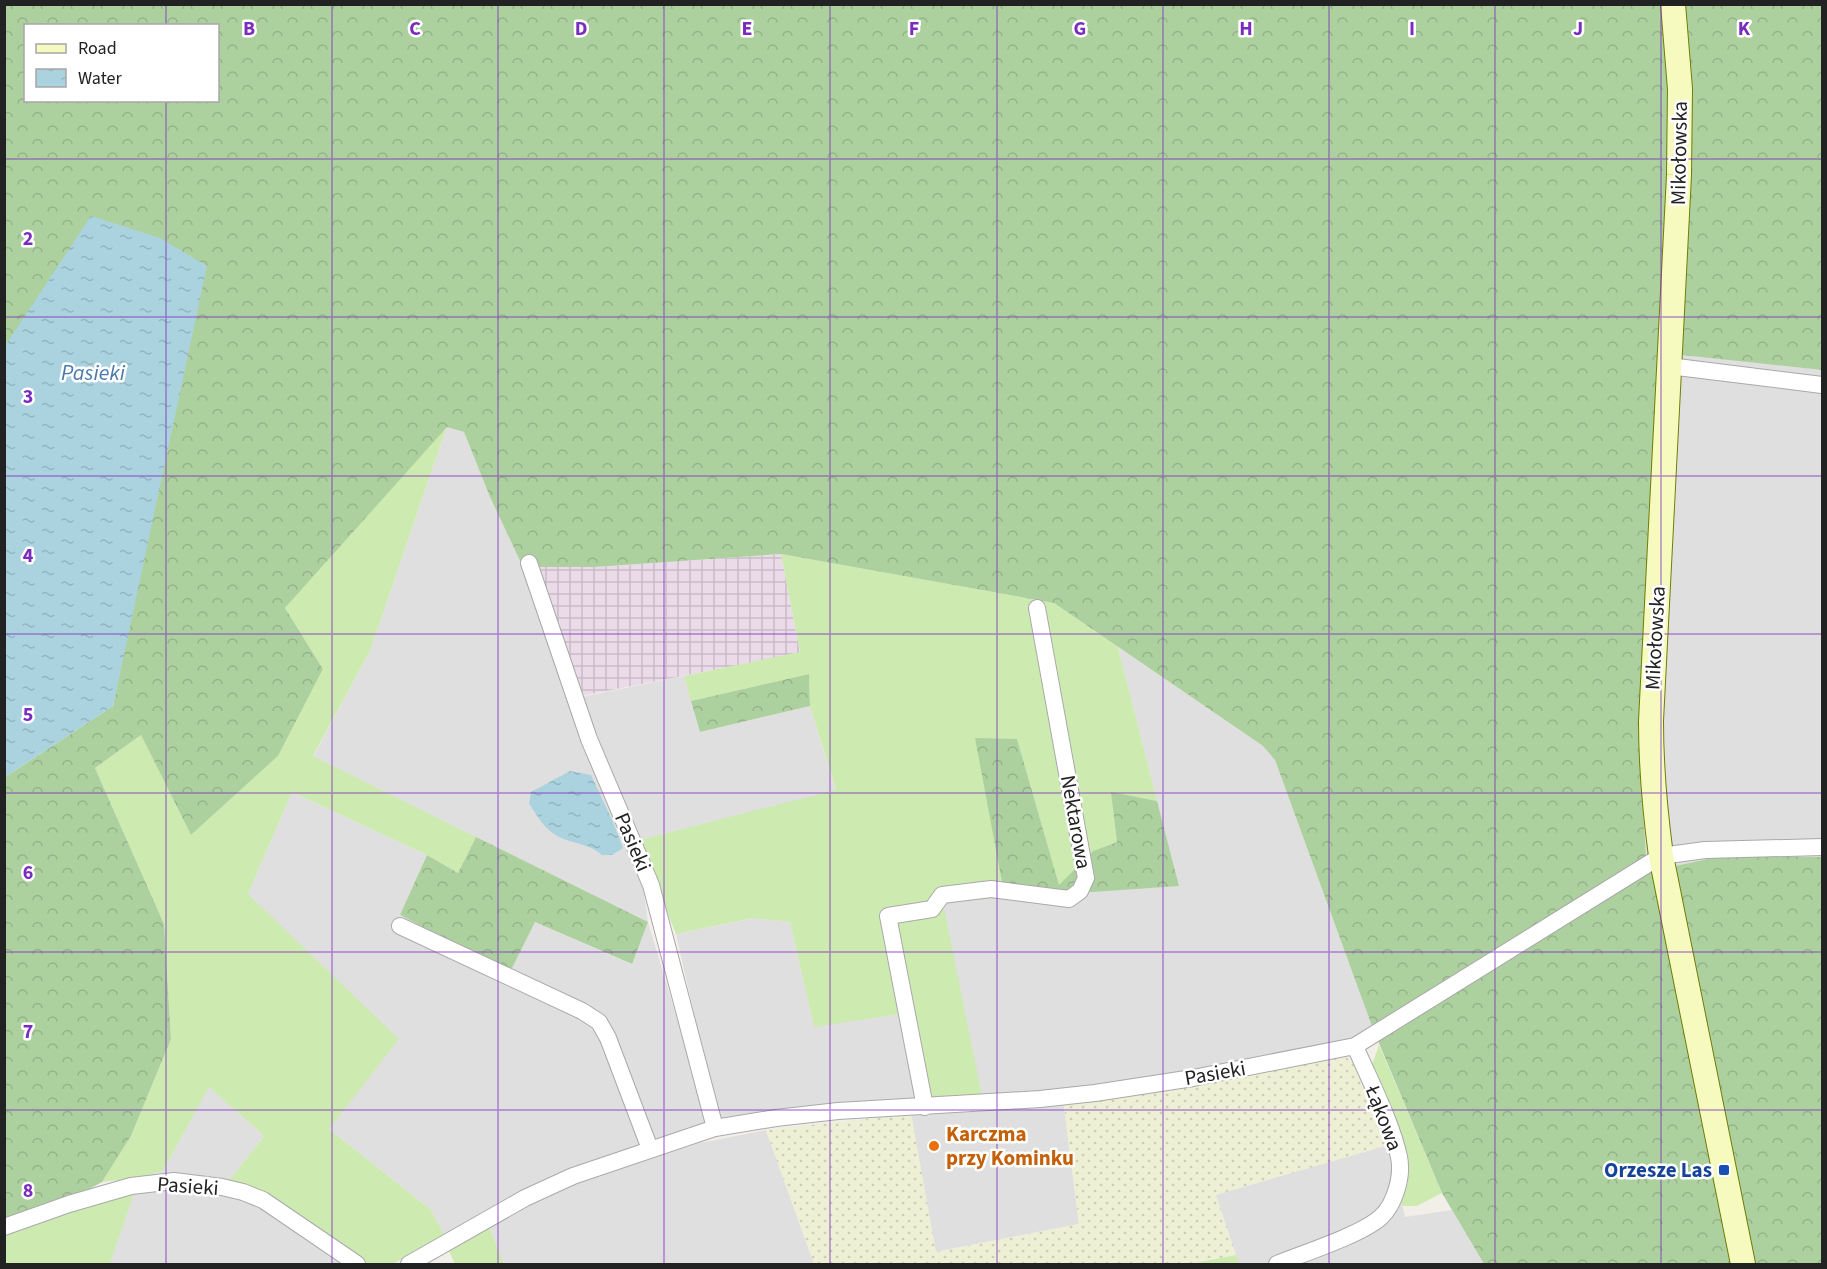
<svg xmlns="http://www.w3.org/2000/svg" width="1827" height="1269" viewBox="0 0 1827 1269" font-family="'Source Sans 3',sans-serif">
  <defs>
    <pattern id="industrial-grid" width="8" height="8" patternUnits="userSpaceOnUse" patternTransform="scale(1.5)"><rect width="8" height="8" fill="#ebdbe8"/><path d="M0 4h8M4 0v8" fill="none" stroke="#c9bcc7"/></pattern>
    <pattern id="farmland-dots" width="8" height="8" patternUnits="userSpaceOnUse" patternTransform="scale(1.5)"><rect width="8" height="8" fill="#eef0d5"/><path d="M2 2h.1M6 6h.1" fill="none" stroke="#ccceb7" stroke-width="1.8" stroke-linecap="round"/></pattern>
    <pattern id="forest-crowns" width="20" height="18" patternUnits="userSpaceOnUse" patternTransform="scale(1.5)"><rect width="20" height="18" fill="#add19e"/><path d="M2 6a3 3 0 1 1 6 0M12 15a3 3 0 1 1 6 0" fill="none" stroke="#95b388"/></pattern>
    <pattern id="water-ripples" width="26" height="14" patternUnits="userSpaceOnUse" patternTransform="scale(1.5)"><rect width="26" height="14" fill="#aad3df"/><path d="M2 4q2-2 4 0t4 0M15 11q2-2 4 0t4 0" fill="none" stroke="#92b5bf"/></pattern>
  </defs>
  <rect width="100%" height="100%" fill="#f2efe9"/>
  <path fill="#e0dfdf" d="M 1664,352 L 1822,370 L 1822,857 L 1717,857 L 1647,872 L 1639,742 Z
    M 447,426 L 464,432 L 490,497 L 523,567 L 642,878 L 648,922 L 708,1122 L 446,1237 L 430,1209 L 329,1129 L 248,894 L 292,792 L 427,855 L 400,916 L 510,971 L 535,922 L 631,964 L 648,922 L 313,757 L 370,651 Z
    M 1118,647 L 1263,746 L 1275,760 L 1373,1029 L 1340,1045 L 1062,1092 L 1079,1224 L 935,1252 L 909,1102 L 719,1123 L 676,934 L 754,918 L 790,922 L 814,1026 L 943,902 L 1178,885 Z
    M 684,676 L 700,732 L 810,706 L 836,791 L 639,840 L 581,697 Z
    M 209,1086 L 264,1136 L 218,1195 L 261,1205 L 342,1264 L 110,1264 L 138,1178 L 163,1171 Z
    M 766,1130 L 814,1264 L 504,1264 L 489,1226 L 564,1188 L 700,1143 Z
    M 1388,1145 L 1405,1217 L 1452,1210 L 1484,1264 L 1239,1264 L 1215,1195 Z"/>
  <path fill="url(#industrial-grid)" d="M 781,554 L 800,653 L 571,698 L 523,567 L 595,567 Z"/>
  <path fill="url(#farmland-dots)" d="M 1342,1055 L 1352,1061 L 1388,1145 L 1216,1195 L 1236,1255 L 1190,1264 L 814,1264 L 766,1130 L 911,1114 L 936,1252 L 1079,1224 L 1064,1105 Z"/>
  <path fill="#cdebb0" d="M 447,426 L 370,651 L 313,756 L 476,837 L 458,873 L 427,855 L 292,792 L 248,894 L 399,1039 L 329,1129 L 430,1209 L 446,1237 L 392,1264 L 373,1264 L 363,1262 L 228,1182 L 264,1136 L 209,1087 L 163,1171 L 138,1178 L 102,1182 L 131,1136 L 171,1039 L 164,924 L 95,768 L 141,735 L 191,835 L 278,756 L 323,669 L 285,608 Z
    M 781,554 L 1054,603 L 1118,647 L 1157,801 L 1112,793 L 1117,842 L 1093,851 L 1059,886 L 1017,739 L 1005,898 L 943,902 L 982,1096 L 932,1101 L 913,1012 L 814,1027 L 790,922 L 753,918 L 676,934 L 639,840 L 836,790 L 810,706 L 809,674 L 691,701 L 684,676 L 800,652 Z
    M 1379,1045 L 1442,1193 L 1417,1206 L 1402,1206 L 1400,1197 L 1408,1183 L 1407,1156 L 1371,1067 Z
    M 135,1190 L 110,1264 L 5,1264 L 5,1234 Z
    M 489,1226 L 504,1264 L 455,1264 L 449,1251 Z
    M 1236,1255 L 1239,1264 L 1190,1264 Z"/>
  <path fill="url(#forest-crowns)" fill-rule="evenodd" d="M 5,5 L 1822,5 L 1822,370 L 1664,353 L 1639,742 L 1647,872 L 1717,857 L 1822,857 L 1822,1264 L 1484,1264 L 1442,1193 L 1373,1029 L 1275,760 L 1263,746 L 1054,603 L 781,554 L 595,567 L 523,567 L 490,497 L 464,432 L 447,427 L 285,608 L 323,669 L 278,756 L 191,835 L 141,735 L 95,768 L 164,924 L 171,1039 L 131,1136 L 102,1182 L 82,1193 L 5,1222 L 5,777 L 113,706 L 122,660 L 5,346 ZM 26,26 L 218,26 L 218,100 L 26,100 Z
    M 809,674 L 810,706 L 700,732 L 691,701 Z
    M 975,738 L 1017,739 L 1059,885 L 1093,851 L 1117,842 L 1111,792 L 1157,801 L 1179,886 L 1005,898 Z
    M 476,837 L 648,922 L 632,964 L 535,922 L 510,972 L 400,915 L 427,855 L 458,873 Z"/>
  <path fill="url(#water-ripples)" d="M 91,216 L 160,238 L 207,266 L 113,706 L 5,777 L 5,346 Z
    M 570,771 L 591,775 L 613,822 L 623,848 L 612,855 L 602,855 C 588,842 565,844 550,831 C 542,825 536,813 529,804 L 531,792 Z"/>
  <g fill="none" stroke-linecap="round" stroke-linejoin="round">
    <defs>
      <path id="minor" d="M 1669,366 L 1822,385
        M 529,563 L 589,739 L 651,885 L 715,1128
        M 400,926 L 582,1011 L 599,1022 L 608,1038 L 650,1149
        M 925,1107 L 888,916 L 932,909 L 942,895 L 991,889 L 1069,899 L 1080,891 L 1086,878 L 1037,608
        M 4,1227 L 69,1204 L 131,1186 L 174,1181 L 222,1187 L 243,1192 L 263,1200 L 357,1264
        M 409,1264 L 525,1198 L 573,1176 L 715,1128 L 776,1118 L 838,1111 L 1040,1099 L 1095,1093 L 1193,1078 L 1355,1046 L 1661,856 L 1705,850 L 1822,847
        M 1277,1264 C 1304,1253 1361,1235 1381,1217 C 1395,1204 1403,1176 1399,1157 C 1392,1123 1369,1079 1355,1046"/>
      <path id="secondary" d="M 1673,4 L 1680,89 L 1679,175 L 1651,721 C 1651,767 1655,811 1661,856 L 1743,1264"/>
    </defs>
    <use href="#minor" stroke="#a9a9a9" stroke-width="18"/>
    <use href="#secondary" stroke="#707d05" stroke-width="26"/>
    <use href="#minor" stroke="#fff" stroke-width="16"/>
    <use href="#secondary" stroke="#f7fabf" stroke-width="24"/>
  </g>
  <path fill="none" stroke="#7b2cbf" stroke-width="1.5" stroke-opacity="0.55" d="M 166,4 L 166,26M 332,4 L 332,1264M 498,4 L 498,1264M 664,4 L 664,1264M 830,4 L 830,1264M 997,4 L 997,1264M 1163,4 L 1163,1264M 1329,4 L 1329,1264M 1495,4 L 1495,1264M 1661,4 L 1661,1264M 166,100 L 166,1264M 4,159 L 1822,159M 4,317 L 1822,317M 4,476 L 1822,476M 4,634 L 1822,634M 4,793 L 1822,793M 4,952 L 1822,952M 4,1110 L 1822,1110"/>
  <circle fill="#e8710a" stroke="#fff" stroke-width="2" cx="934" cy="1146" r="6"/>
  <rect fill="#1a4fb4" stroke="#fff" stroke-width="2" x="1718" y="1164" width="12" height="12" rx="3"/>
  <g text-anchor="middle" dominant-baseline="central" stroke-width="5" stroke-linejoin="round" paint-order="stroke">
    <g font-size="21" fill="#222" stroke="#fff">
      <text transform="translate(1679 153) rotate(-89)">Mikołowska</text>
      <text transform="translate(1655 638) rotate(-87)">Mikołowska</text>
      <text transform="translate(1076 822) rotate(80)">Nektarowa</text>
      <text transform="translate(633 842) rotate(67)">Pasieki</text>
      <text transform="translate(1215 1073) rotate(-10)">Pasieki</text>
      <text transform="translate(1384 1118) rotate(69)">Łąkowa</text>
      <text transform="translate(188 1186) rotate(4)">Pasieki</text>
    </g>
    <g font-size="21" font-weight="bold" fill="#c56008" stroke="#fff" text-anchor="start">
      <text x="946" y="1134">Karczma<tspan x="946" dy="24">przy Kominku</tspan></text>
    </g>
    <g font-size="21" font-weight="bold" fill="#164399" stroke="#fff" text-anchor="end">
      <text x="1712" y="1170">Orzesze Las</text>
    </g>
    <g font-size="22" font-style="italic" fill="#4a7aab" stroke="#fff">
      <text x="93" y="373">Pasieki</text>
    </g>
  </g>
  <g font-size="20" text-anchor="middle" font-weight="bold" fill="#7b2cbf" stroke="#fff" stroke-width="5" stroke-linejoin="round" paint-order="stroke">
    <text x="249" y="35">B</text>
    <text x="415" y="35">C</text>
    <text x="581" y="35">D</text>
    <text x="747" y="35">E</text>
    <text x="914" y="35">F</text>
    <text x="1080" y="35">G</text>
    <text x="1246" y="35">H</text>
    <text x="1412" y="35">I</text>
    <text x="1578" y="35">J</text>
    <text x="1744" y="35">K</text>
    <text x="28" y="245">2</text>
    <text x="28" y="403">3</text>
    <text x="28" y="562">4</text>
    <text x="28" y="721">5</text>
    <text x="28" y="879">6</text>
    <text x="28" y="1038">7</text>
    <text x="28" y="1197">8</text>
  </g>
  <rect width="1827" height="1269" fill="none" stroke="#222222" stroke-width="12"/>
  <rect x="24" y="24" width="195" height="78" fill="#ffffff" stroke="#a7a7a7" stroke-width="1.5"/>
  <rect x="36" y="44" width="30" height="9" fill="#f7fabf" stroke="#a7a7a7" stroke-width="1.5"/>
  <text x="78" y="54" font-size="18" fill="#222222">Road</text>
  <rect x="36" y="69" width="30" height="18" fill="url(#water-ripples)" stroke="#a7a7a7" stroke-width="1.5"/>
  <text x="78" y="84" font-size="18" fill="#222222">Water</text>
</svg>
